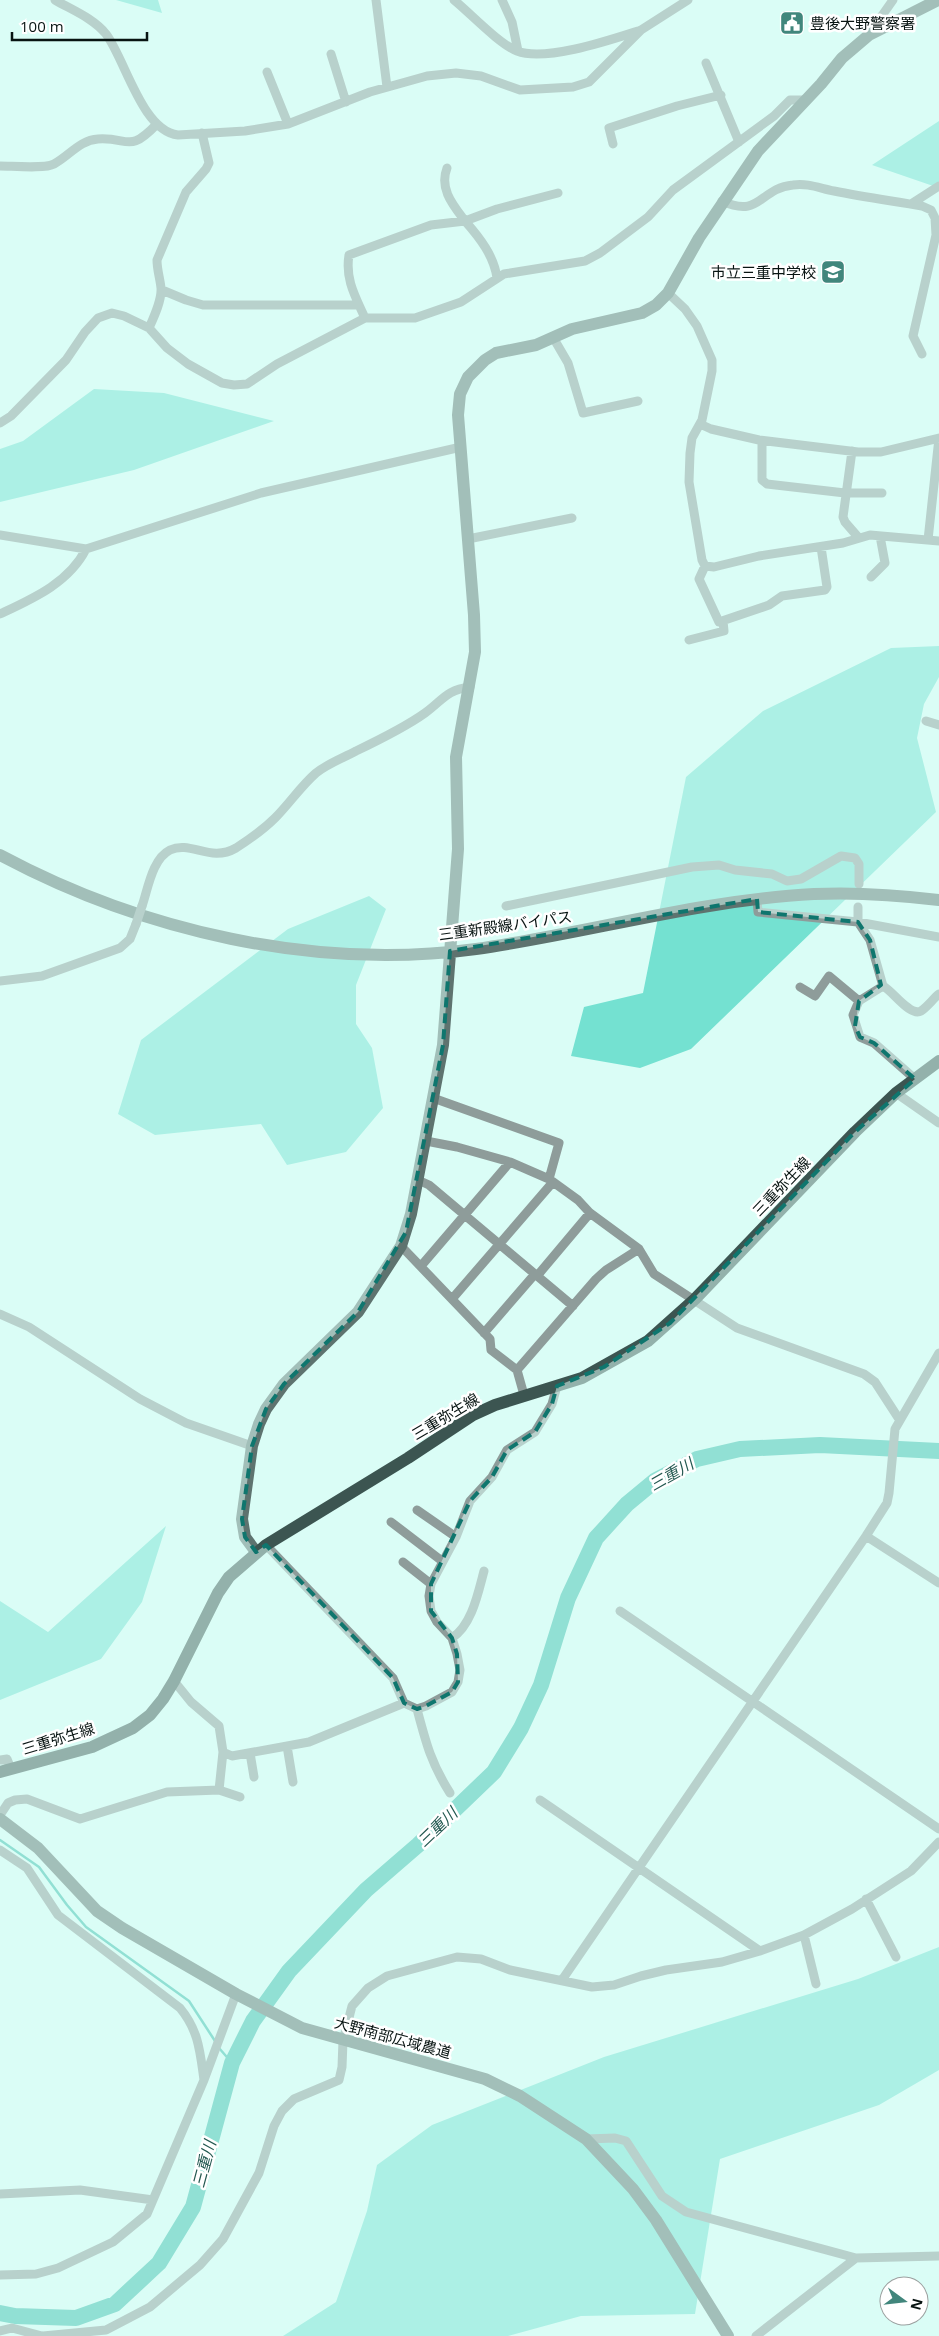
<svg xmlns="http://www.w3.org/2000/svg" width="939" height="2336" viewBox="0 0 939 2336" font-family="'Open Sans','Noto Sans JP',sans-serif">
  <rect width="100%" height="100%" fill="#dafdf6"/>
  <path fill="#74e1d1" d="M 116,0 L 158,0 L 162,13 Z
    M 939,121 L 939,188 L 872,165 Z
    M 94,389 L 164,393 L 274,421 L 134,470 L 0,502 L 0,449 L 23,441 Z
    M 939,646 L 939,677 L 924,704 L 917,738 L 936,812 L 691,1049 L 640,1068 L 571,1056 L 584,1007 L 643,993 L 686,777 L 763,711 L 891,648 Z
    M 369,896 L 386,909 L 356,985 L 356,1024 L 372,1048 L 383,1108 L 346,1152 L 287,1165 L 261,1124 L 155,1135 L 118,1114 L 141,1040 L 288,929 Z
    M 166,1526 L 142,1602 L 101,1659 L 0,1700 L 0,1601 L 48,1632 Z
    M 939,1947 L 939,2070 L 879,2105 L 720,2159 L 695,2314 L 581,2316 L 508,2336 L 283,2336 L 336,2302 L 367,2211 L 377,2165 L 432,2125 L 604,2057 L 858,1979 Z"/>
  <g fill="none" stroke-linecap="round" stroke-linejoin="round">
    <path stroke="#39bcab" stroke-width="2.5" d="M 0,1840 L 39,1867 L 67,1905 L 86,1927 L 189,2001 L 215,2041
      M 219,2048 L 232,2063"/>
    <path stroke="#39bcab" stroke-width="16" d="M 0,2313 L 15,2316 L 76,2318 L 115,2304 L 159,2263 L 193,2207 L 232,2063 L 253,2021 L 289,1971 L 366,1890 L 418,1845 L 494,1772 L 521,1728 L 541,1685 L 568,1598 L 596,1538 L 627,1504 L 656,1480 L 697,1459 L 740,1449 L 820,1445 L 939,1451"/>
    <path stroke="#8e9c9a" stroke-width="9" d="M 55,0 C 72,10 93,18 106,34 C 125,59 142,131 178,135 L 245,131 L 288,124 L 370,92 L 427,76 L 456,73 L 481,76 L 520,90 L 573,87 L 589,82 L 641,30 L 688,0
      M 376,0 L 387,87
      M 454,0 C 470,13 499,44 517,51 C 545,62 610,40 638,31
      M 502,0 L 512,22 L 518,51
      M 869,34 L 893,0
      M 331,54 L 346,102
      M 706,63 L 739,142
      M 267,72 L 288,124
      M 613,144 L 609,128 L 677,106 L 721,95
      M 0,166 C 12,166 45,169 54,164 C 69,156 80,140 98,139 C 130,137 128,154 157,124
      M 447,168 C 439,189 453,205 465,221 L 497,209 L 558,193
      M 722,201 C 761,219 759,188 793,185 C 808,183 819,188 834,191 C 863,197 893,201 922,206 L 931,210 L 935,218 L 936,235 L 913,336 L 922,354
      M 911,204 L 939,186
      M 162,290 L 186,300 L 203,305 L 359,305
      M 668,293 L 685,309 L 697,326 L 712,360 L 712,371 L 702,420 L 692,438 L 690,453 L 689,482 L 702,560 L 705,566 L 714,567 L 759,556 L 843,543 L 870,535 L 939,541
      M 365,318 C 355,296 345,279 349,255 L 431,225 L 465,221 C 480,238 494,256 497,278
      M 149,328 C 154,317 162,300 161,288 C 160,278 157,270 157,260 L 186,192 L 206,169 L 209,163 L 202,133
      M 554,339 L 568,363 L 583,413 L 638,401
      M 0,423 L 11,416 L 66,360 L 85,332 L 98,318 L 112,313 L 124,316 L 149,328 L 167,348 L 188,364 L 222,383 L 234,385 L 247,384 L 277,364 L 365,318 L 415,318 L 461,302 L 504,274 L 585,261 L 600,253 L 648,217 L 673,190 L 774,116 L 790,100 L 804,100
      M 700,424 L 711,429 L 759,440 L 858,452 L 881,452 L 939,438 L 928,540
      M 762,441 L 762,480 L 767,484 L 845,493 L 882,493
      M 852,451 L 843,517 L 845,522 L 858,537
      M 0,535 L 86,549 L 261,493 L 461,447
      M 468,539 L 572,518
      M 705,566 L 699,579 L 719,622 L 769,605 L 782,596 L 825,590 L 827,587 L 821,547
      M 871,577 L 885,563 L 880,536
      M 0,614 C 32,599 69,583 86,549
      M 689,640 L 724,631 L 723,621
      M 926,721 L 939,725
      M 757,899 L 758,912 L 858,922 L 939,937
      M 142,906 C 148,889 152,859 170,850 C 191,840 210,863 236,848 C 250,839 264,829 275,818 C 289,804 301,786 316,773 C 327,764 343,758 356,751 C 379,740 404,728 425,713 C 443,700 446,690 470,687
      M 506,906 L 692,867 L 719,865 L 735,870 L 772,874 L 787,881 L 801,879 L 841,856 L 855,858 L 859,864 L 859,884
      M 858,907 L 858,922 L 870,940 L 883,986
      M 0,981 L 42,976 L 120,948 L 130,939 L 136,924
      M 800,987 L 815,996 L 829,976 L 859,1001 L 853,1015 L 860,1037 L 874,1043 L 915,1079
      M 859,1001 L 883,986 C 893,991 910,1017 921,1011 C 927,1007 933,999 939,994
      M 896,1093 L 939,1123
      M 433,1098 L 559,1143 L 549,1179
      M 426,1141 L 457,1147 L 510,1162 L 549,1179 L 578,1200 L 590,1213 L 639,1249 L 654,1274 L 737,1328 L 864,1374 L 875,1382 L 899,1419
      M 418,1180 L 429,1185 L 573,1306
      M 401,1246 L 490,1339 L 491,1350 L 517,1370 L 524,1395
      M 421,1266 L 510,1162
      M 537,1276 L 590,1213
      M 452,1299 L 553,1182
      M 0,1314 L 29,1327 L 140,1399 L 186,1423 L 252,1446
      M 484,1333 L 535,1274
      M 517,1370 L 596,1279 L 606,1270 L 639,1249
      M 417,1510 L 456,1537
      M 391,1522 L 442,1561
      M 866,1536 L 939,1583
      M 266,1545 L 393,1678 L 404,1703 L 417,1709 L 426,1706 L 452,1692 L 458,1682 L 460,1670 L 457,1654 L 452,1638 L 437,1622 L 431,1611 L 429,1596 L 431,1584 L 456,1537 L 470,1501 L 492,1477 L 507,1450 L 535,1432 L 552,1404 L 557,1386
      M 403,1562 L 431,1584
      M 620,1611 L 939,1829
      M 452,1638 C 472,1625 478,1593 484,1571
      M 174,1681 L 191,1702 L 219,1726 L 223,1752 L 232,1756 L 309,1742 L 404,1703
      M 417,1709 C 426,1743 431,1763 450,1793
      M 287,1746 L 293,1782
      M 223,1752 L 219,1790 L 240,1797
      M 250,1753 L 254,1777
      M 0,1760 L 7,1759 L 11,1769
      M 540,1800 L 760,1951
      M 0,1815 L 8,1803 L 15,1800 L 27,1799 L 80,1819 L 167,1792 L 219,1790
      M 0,1850 L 27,1868 L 58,1915 L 180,2008 C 199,2031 200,2052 204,2080
      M 866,1899 L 896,1957
      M 804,1935 L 816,1984
      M 562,1980 L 866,1536 L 887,1503 L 889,1493 L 895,1429 L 939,1353
      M 586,2139 L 615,2138 L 626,2141 L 662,2196 L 686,2212 L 856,2258 L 939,2256
      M 0,2194 L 80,2190 L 153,2200
      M 0,2275 L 36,2274 L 58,2268 L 113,2242 L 147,2214 L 204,2080 L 236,1994
      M 0,2331 L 12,2328 L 42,2336
      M 43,2336 L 106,2330 L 150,2307 L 200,2265 L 223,2239 L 259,2173 L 274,2126 L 282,2111 L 294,2099 L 339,2080 L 342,2067 L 343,2041 L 352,2006 L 368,1988 L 387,1976 L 457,1957 L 481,1959 L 510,1970 L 592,1987 L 614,1985 L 641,1976 L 666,1970 L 722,1962 L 760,1951 L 804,1935 L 852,1909 L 911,1871 L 939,1842
      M 756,2336 L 856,2258"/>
    <path stroke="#5e736f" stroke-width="12" d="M 0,855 C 142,931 315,971 476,949 C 588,933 700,900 814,894 C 855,892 898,895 939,900
      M 256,1552 L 245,1537 L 242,1519 L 252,1446 L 259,1424 L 266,1409 L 284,1384 L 358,1312 L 401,1246 L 411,1214 L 443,1045 L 458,849 L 456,757 L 475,652 L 474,615 L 458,415 L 460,394 L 468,377 L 485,360 L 496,353 L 536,345 L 572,329 L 642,313 L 656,305 L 668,293 L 699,238 L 758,151 L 821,84 L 842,58 L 869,35 L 938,0
      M 0,1819 L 38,1848 L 97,1911 L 122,1928 L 236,1994 L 302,2028 L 485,2079 L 520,2096 L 586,2139 L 633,2189 L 656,2220 L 728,2336"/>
    <path stroke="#3c5551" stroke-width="12" d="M 0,1772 L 92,1747 L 133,1728 L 150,1715 L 163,1699 L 174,1681 L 218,1593 L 229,1577 L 266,1545 L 408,1458 L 473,1415 L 495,1405 L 582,1378 L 648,1341 L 695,1299 L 855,1132 L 896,1093 L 939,1061"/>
    <path stroke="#8e9c9a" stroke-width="9" d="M 136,924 L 142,906"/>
  </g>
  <path d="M0 0H939V2336H0ZM 757,899 L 758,912 L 858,922 L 870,940 L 881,985 L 859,1001 L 855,1026 L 860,1037 L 874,1043 L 915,1079 L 855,1132 L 670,1323 L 604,1367 L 557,1386 L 552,1404 L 535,1432 L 507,1450 L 492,1477 L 470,1501 L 431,1584 L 431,1611 L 452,1638 L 457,1654 L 458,1682 L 452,1692 L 426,1706 L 417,1709 L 404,1703 L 393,1678 L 266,1545 L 256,1552 L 245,1537 L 242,1519 L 252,1446 L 266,1409 L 284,1384 L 358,1312 L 406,1232 L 443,1045 L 450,951 Z" fill="#dafdf6" fill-opacity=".55" fill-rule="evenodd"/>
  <path fill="none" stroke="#0f766e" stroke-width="4" stroke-dasharray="10 6" stroke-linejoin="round" d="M 757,899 L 758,912 L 858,922 L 870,940 L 881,985 L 859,1001 L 855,1026 L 860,1037 L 874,1043 L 915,1079 L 855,1132 L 670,1323 L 604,1367 L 557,1386 L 552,1404 L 535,1432 L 507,1450 L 492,1477 L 470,1501 L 431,1584 L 431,1611 L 452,1638 L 457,1654 L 458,1682 L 452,1692 L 426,1706 L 417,1709 L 404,1703 L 393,1678 L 266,1545 L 256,1552 L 245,1537 L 242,1519 L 252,1446 L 266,1409 L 284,1384 L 358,1312 L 406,1232 L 443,1045 L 450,951 Z"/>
  <defs>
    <symbol id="civic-square" viewBox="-11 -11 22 22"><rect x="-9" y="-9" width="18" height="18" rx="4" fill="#41867c" stroke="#fff"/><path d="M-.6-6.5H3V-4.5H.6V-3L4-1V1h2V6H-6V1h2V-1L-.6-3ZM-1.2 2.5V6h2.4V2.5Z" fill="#fff"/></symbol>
    <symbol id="school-square" viewBox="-11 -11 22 22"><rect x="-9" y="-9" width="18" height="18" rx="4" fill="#41867c" stroke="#fff"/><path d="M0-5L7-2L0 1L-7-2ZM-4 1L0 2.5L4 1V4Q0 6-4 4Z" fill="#fff"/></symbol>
  </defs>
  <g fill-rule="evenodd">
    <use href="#civic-square" x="778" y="9" width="28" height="28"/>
    <use href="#school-square" x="819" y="258" width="28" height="28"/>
  </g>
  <g text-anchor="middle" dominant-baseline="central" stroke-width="5" stroke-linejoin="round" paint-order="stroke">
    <g font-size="15" fill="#081412" stroke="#fff" text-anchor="start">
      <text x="810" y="23">豊後大野警察署</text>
      <text x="816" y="272" text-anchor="end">市立三重中学校</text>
    </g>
    <g font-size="15" fill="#081412" stroke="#fff">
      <text transform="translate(505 925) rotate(-8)">三重新殿線バイパス</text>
      <text transform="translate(781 1186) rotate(-46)">三重弥生線</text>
      <text transform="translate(445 1416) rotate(-31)">三重弥生線</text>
      <text transform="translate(58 1738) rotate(-17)">三重弥生線</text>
      <text transform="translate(393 2037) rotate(15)">大野南部広域農道</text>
    </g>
    <g font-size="16" font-style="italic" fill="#245951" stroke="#fff">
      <text transform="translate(671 1474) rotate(-30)">三重川</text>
      <text transform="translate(437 1827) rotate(-44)">三重川</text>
      <text transform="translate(204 2164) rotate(-75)">三重川</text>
    </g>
  </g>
  <g transform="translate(904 2301) rotate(105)"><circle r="24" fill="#ffffff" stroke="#9ca1a0"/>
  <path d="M0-4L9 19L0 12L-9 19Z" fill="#41867c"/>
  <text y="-8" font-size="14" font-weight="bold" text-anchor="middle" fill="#081412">N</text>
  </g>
  <path d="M12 32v8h135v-8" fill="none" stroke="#081412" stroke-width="2.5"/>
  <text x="20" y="32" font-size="15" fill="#081412" stroke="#ffffff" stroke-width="4" paint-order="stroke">100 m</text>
</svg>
